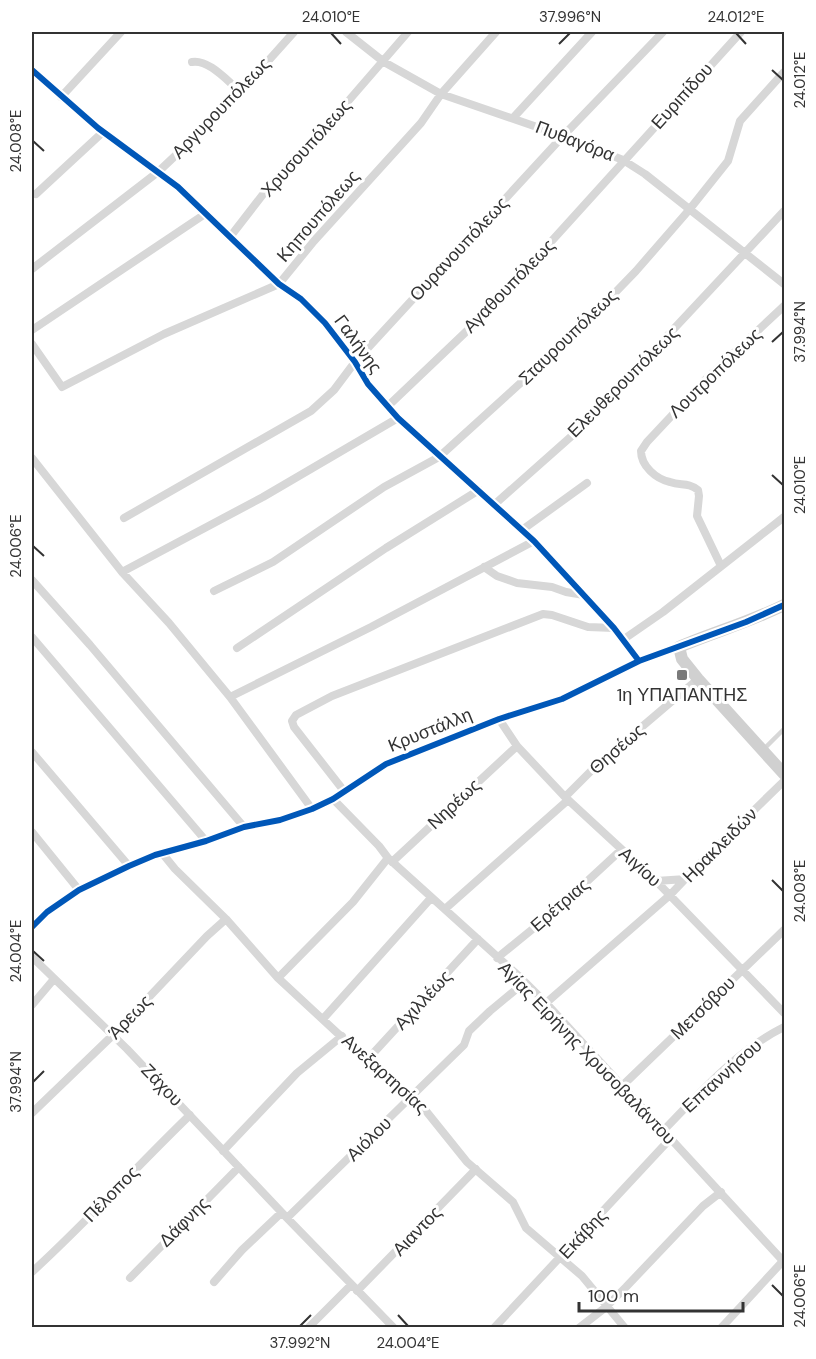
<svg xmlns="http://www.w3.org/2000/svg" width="816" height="1359" viewBox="0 0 816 1359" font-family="'DM Sans',sans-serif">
  <rect width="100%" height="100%" fill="#fff"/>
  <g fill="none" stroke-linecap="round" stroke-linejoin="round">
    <path stroke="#d7d7d7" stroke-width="4.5" d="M 763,750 L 784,729"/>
    <path stroke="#d7d7d7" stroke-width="8" d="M 346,32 L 384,62 L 441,94 L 563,136 L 623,160 L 645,174 L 784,284
      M 192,62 C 209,59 228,82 241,92
      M 32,70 L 98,128 L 178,187 L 279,284 L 301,299 L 325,323 L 355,362 L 368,384 L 398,418 L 534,541 L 614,628 L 639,661
      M 61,97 L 121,32
      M 513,118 L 592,32
      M 36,194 L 103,132
      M 230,237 L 271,184 L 318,136 L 408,32
      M 32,269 L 158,172 L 228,106 L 294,32
      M 32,330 L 205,214
      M 32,344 L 62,387 L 164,334 L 279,284 L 314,241 L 421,123 L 441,94 L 496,32
      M 388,406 L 491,308 L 741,32
      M 32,458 L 122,572 L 169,623 L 230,697 L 312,809
      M 495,504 L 583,426 L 784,211
      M 124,518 L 311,411 L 334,390 L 355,362 L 563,136 L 663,32
      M 522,530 L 587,483
      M 721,566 L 697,516 L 699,496 L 698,490 C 688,482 681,486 670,482 C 656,479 641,466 641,451 L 647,442 L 707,378 L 784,306
      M 484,567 L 497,576 L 517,583 L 552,587 L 566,592 L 584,595
      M 122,572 L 263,497 L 398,418
      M 32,580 L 90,645 L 244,827
      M 214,591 L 273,562 L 384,487 L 439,457 L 579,330 L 636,271 L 689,210 L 728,161 L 740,121 L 784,72
      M 32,637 L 206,841
      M 624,639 L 663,612 L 784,517
      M 237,648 L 386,548 L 479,490
      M 230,697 L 371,627 L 534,541
      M 499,719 L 517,746 L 565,797 L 656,881 L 784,1013
      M 32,752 L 129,866
      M 344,791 L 294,727 L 292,721 L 296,715 L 332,696 L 543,614 L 552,615 L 588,627 L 614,628
      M 565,797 L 597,765 L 698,679
      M 333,799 L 379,846 L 388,858 L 521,978 L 546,1003 L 784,1262
      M 32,832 L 79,890
      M 162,853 L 175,869 L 226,919 L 278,978 L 360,1054 L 422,1106 L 467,1162 L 513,1202 L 526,1228 L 582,1276 L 625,1328
      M 392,862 L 517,746
      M 656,881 L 686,879
      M 445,909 L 568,800
      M 32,927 L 47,912 L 79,890 L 129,866 L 155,855 L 206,841 L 244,827 L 280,820 L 312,809 L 333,799 L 386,764 L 499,719 L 562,699 L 639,661 L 679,647
      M 32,957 L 127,1049 L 287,1218 L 394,1328
      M 497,958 L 556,910 L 621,850
      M 278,978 L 353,902 L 388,858
      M 546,1003 L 670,895 L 709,854 L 784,781
      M 32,1005 L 54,979
      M 323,1019 L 431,898
      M 367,1060 L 478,939
      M 622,1086 L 784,930
      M 32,1113 L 113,1035 L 207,936 L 226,919
      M 664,1130 C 701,1092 736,1051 784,1027
      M 223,1151 L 297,1073 L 342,1036
      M 287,1218 L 464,1045 L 469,1031 L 490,1011 L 525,982
      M 32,1272 C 87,1222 136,1167 190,1115
      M 130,1278 L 239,1167
      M 214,1282 L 242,1250 L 281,1213
      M 357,1291 L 476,1169
      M 308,1328 L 351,1285
      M 494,1328 L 670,1139
      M 579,1328 L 606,1307 L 626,1287 L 703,1206 L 721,1192
      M 721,1328 L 783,1261"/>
    <path stroke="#d0d0d0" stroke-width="12" d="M 784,605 C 750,622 714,632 679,647 L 682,659 L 698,679 L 784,774"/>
    <defs>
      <path id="cycleway" d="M 32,70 L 98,128 L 178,187 L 279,284 L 301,299 L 325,323 L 355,362 L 368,384 L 398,418 L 534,541 L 614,628 L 639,661
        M 32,927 L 47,912 L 79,890 L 129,866 L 155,855 L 206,841 L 244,827 L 280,820 L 312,809 L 333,799 L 386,764 L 499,719 L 562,699 L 639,661 L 746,622 L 784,605"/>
    </defs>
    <use href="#cycleway" stroke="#fff" stroke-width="10"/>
    <use href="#cycleway" stroke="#0057b8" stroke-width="6"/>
  </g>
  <path fill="none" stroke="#333" stroke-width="2" d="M 331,33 L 341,44M 736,33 L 746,44M 559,44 L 570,33M 772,70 L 783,80M 33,141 L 44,151M 772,342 L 783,332M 772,475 L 783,485M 33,546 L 44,556M 772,880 L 783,891M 33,951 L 44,961M 33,1082 L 44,1071M 772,1285 L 783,1296M 398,1315 L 408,1326M 300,1326 L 311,1315"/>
  <rect fill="#7a7a7a" stroke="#fff" stroke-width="2" x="676" y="669" width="12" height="12" rx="3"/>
  <g text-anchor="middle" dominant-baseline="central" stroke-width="6" stroke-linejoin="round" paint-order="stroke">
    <g font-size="18" fill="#333" stroke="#fff">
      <text transform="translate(682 96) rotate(-48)">Ευριπίδου</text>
      <text transform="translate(221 108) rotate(-46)">Αργυρουπόλεως</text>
      <text transform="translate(575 141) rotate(21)">Πυθαγόρα</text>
      <text transform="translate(306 148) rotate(-48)">Χρυσουπόλεως</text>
      <text transform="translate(318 216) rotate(-49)">Κηπουπόλεως</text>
      <text transform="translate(459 249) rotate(-47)">Ουρανουπόλεως</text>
      <text transform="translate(509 286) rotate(-46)">Αγαθουπόλεως</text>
      <text transform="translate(568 337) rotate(-44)">Σταυρουπόλεως</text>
      <text transform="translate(358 344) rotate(54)">Γαλήνης</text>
      <text transform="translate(715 373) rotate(-44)">Λουτροπόλεως</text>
      <text transform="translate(623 382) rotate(-45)">Ελευθερουπόλεως</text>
      <text transform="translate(430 730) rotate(-22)">Κρυστάλλη</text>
      <text transform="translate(617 749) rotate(-41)">Θησέως</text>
      <text transform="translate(454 804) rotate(-43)">Νηρέως</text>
      <text transform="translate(720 845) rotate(-45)">Ηρακλειδών</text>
      <text transform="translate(640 867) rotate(42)">Αιγίου</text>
      <text transform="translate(560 905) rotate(-41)">Ερέτριας</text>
      <text transform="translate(423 1000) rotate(-47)">Αχιλλέως</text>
      <text transform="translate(703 1008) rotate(-44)">Μετσόβου</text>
      <text transform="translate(130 1017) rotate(-46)">Άρεως</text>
      <text transform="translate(587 1053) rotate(46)">Αγίας Ειρήνης Χρυσοβαλάντου</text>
      <text transform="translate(385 1074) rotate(42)">Ανεξαρτησίας</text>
      <text transform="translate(722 1076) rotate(-42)">Επταννήσου</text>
      <text transform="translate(162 1085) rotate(46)">Ζάχου</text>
      <text transform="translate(369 1139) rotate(-44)">Αιόλου</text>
      <text transform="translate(111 1194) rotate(-46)">Πέλοπος</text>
      <text transform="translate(184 1222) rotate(-45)">Δάφνης</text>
      <text transform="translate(417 1231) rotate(-46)">Αιαντος</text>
      <text transform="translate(583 1234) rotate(-47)">Εκάβης</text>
    </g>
    <g font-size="18" fill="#333" stroke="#fff">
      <text x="682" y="695">1η ΥΠΑΠΑΝΤΗΣ</text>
    </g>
  </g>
  <rect width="816" height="1359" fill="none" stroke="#ffffff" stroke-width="66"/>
  <path d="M579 1302v9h164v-9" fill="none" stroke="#333333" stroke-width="3"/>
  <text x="588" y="1302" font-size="18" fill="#333333" stroke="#ffffff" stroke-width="4.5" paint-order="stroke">100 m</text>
  <rect x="33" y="33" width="750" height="1293" fill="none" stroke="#333" stroke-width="2"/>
  <g font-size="15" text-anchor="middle" fill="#333">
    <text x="331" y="22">24.010°E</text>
    <text x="570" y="22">37.996°N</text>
    <text x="736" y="22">24.012°E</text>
    <text transform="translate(800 80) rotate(-90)" y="5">24.012°E</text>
    <text transform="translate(16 141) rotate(-90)" y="5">24.008°E</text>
    <text transform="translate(800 332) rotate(-90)" y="5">37.994°N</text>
    <text transform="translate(800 485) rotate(-90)" y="5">24.010°E</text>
    <text transform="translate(16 546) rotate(-90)" y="5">24.006°E</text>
    <text transform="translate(800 891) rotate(-90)" y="5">24.008°E</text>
    <text transform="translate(16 951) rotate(-90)" y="5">24.004°E</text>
    <text transform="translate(16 1082) rotate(-90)" y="5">37.994°N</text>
    <text transform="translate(800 1296) rotate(-90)" y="5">24.006°E</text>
    <text x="300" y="1348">37.992°N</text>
    <text x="408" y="1348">24.004°E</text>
  </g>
</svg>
